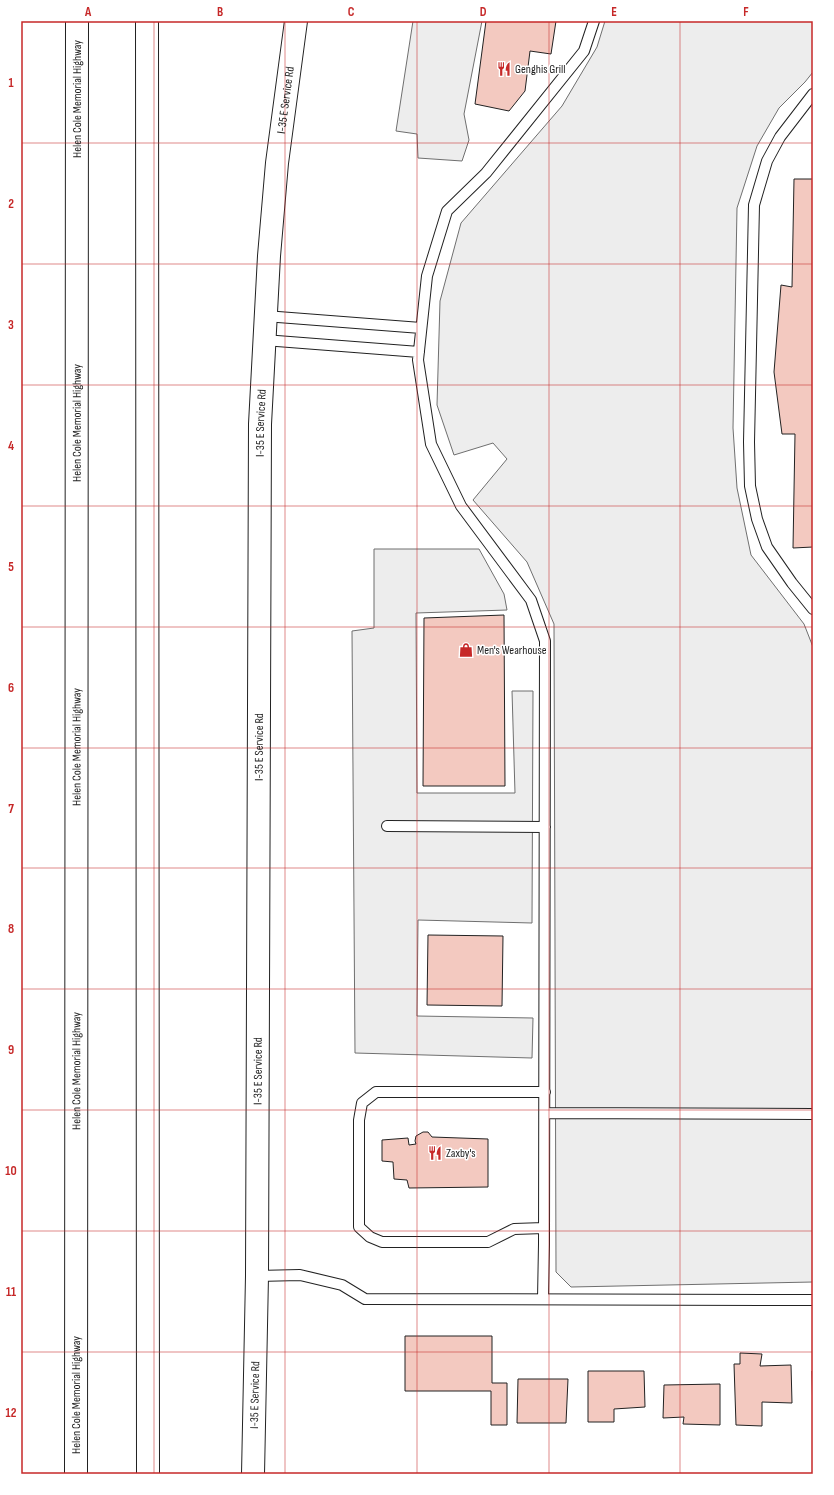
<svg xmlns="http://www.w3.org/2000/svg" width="834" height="1495" viewBox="0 0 834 1495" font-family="'Sofia Sans Condensed',sans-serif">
  <rect width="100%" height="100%" fill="#fff"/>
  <path fill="#ededed" stroke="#6f6f6f" d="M 413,21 L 482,21 L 464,114 L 469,140 L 462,161 L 418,158 L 417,134 L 396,131 Z
    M 605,21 L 813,21 L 813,72 L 805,82 L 779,108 L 757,146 L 737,208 L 733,428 L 737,488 L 751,555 L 804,624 L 813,647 L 813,1282 L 571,1287 L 556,1272 L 554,624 L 527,562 L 473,500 L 507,459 L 493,443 L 454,455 L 437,405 L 440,301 L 461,223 L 562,106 L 597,47 Z
    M 374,549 L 479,549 L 504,594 L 507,610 L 416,613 L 417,793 L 515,793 L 512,691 L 533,691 L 532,923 L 418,920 L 417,1016 L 533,1018 L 532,1058 L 355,1053 L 352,631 L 374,628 Z"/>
  <path fill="#f3c9c0" stroke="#222" d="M 486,21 L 556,21 L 551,54 L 530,51 L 525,91 L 509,111 L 475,104 Z
    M 794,179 L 813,179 L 813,547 L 793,548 L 795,434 L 782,434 L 774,372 L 781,285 L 792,287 Z
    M 504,615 L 505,786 L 423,786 L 424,618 Z
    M 428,935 L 503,936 L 502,1006 L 427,1005 Z
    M 423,1132 L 428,1132 L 432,1137 L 488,1139 L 488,1187 L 409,1188 L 407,1180 L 394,1179 L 393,1162 L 382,1161 L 382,1140 L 408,1138 L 409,1145 L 416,1144 L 415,1141 L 416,1136 Z
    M 405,1336 L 492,1336 L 492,1383 L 507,1383 L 507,1425 L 491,1425 L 491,1391 L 405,1391 Z
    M 740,1353 L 762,1354 L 760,1366 L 791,1365 L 792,1403 L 762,1402 L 762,1426 L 736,1425 L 734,1364 L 740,1364 Z
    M 588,1371 L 644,1371 L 645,1407 L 614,1409 L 614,1422 L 588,1422 Z
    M 812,1371 L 813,1371 L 813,1421 Z
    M 518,1379 L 568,1379 L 566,1423 L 517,1423 Z
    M 720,1384 L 720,1425 L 683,1424 L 684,1417 L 663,1418 L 664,1385 Z"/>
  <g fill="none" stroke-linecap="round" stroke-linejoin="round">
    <defs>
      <path id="lane" d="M 813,94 L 780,137 L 767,161 L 754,205 L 749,442 L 750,486 L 757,519 L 767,547 L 792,583 L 813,609
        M 265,316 L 421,328
        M 264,340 L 419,352
        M 387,826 L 545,827
        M 545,1113 L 813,1114
        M 544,1228 L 514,1229 L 488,1242 L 382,1242 L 370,1237 L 359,1227 L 359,1120 L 362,1103 L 376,1092 L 545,1092
        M 257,1276 L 300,1275 L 342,1285 L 365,1299 L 813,1300
        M 543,1299 L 544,1244 L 545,641 L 531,600 L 461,506 L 431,444 L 418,360 L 427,276 L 447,211 L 486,173 L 584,51 L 594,21"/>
      <g id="secondary">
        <path id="s1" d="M 253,1474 L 257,1276 L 260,424 L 269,256 L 277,163 L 296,21"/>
      </g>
      <g id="highway">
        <path d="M 147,21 L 148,1474"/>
        <path id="s2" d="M 76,1474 L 77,21"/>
      </g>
    </defs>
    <use href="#lane" stroke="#222" stroke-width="12"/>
    <use href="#secondary" stroke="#222" stroke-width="24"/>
    <use href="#highway" stroke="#222" stroke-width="24"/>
    <use href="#lane" stroke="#fff" stroke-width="10"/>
    <use href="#secondary" stroke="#fff" stroke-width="22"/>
    <use href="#highway" stroke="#fff" stroke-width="22"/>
  </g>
  <path fill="none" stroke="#c62828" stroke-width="1" stroke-opacity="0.55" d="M 154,21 L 154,1474M 285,21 L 285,1474M 417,21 L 417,1474M 549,21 L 549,1474M 680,21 L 680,1474M 21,143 L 813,143M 21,264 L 813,264M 21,385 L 813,385M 21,506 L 813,506M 21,627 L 813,627M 21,748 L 813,748M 21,868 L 813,868M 21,989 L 813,989M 21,1110 L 813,1110M 21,1231 L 813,1231M 21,1352 L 813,1352"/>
  <defs>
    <symbol id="restaurant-bare" viewBox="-9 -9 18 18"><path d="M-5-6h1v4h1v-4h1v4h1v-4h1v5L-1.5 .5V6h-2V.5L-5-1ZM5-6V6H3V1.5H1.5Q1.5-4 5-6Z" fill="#c62828" stroke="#fff" stroke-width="2.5" paint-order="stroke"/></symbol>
    <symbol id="shop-bare" viewBox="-9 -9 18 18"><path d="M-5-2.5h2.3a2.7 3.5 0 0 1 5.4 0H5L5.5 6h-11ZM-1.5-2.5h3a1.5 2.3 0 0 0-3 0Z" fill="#c62828" stroke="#fff" stroke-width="2.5" paint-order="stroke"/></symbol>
  </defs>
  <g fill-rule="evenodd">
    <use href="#restaurant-bare" x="494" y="59" width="20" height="20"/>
    <use href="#shop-bare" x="456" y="640" width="20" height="20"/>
    <use href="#restaurant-bare" x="425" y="1143" width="20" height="20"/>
  </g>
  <g text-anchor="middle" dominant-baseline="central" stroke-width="3" stroke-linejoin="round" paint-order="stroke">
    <g font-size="12" fill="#222" stroke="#fff" text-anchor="start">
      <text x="515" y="69">Genghis Grill</text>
      <text x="477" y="650">Men's Wearhouse</text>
      <text x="446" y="1153">Zaxby's</text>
    </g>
    <g font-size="12" fill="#222" stroke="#fff">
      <text stroke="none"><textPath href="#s2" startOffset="1375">Helen Cole Memorial Highway</textPath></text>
      <text stroke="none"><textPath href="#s1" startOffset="1375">I-35 E Service Rd</textPath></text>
      <text stroke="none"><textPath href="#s2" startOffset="1051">Helen Cole Memorial Highway</textPath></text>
      <text stroke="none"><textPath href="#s1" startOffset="1051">I-35 E Service Rd</textPath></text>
      <text stroke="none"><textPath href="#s2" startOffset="727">Helen Cole Memorial Highway</textPath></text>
      <text stroke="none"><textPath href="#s1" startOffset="727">I-35 E Service Rd</textPath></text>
      <text stroke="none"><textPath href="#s2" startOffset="403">Helen Cole Memorial Highway</textPath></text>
      <text stroke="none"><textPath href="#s1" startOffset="403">I-35 E Service Rd</textPath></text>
      <text stroke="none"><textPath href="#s2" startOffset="79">Helen Cole Memorial Highway</textPath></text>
      <text stroke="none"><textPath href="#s1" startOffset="79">I-35 E Service Rd</textPath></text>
    </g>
  </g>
  <rect width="834" height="1495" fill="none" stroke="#ffffff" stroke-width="44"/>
  <rect x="22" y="22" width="790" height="1451" fill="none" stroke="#c62828" stroke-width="1.5"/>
  <g font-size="13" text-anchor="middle" font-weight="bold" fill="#c62828">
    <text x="88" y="16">A</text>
    <text x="220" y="16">B</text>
    <text x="351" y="16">C</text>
    <text x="483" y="16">D</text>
    <text x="614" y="16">E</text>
    <text x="746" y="16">F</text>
    <text x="11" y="87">1</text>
    <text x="11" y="208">2</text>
    <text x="11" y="329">3</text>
    <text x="11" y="450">4</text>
    <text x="11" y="571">5</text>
    <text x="11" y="692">6</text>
    <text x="11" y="813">7</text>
    <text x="11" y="933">8</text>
    <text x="11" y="1054">9</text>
    <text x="11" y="1175">10</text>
    <text x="11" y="1296">11</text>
    <text x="11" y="1417">12</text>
  </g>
</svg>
